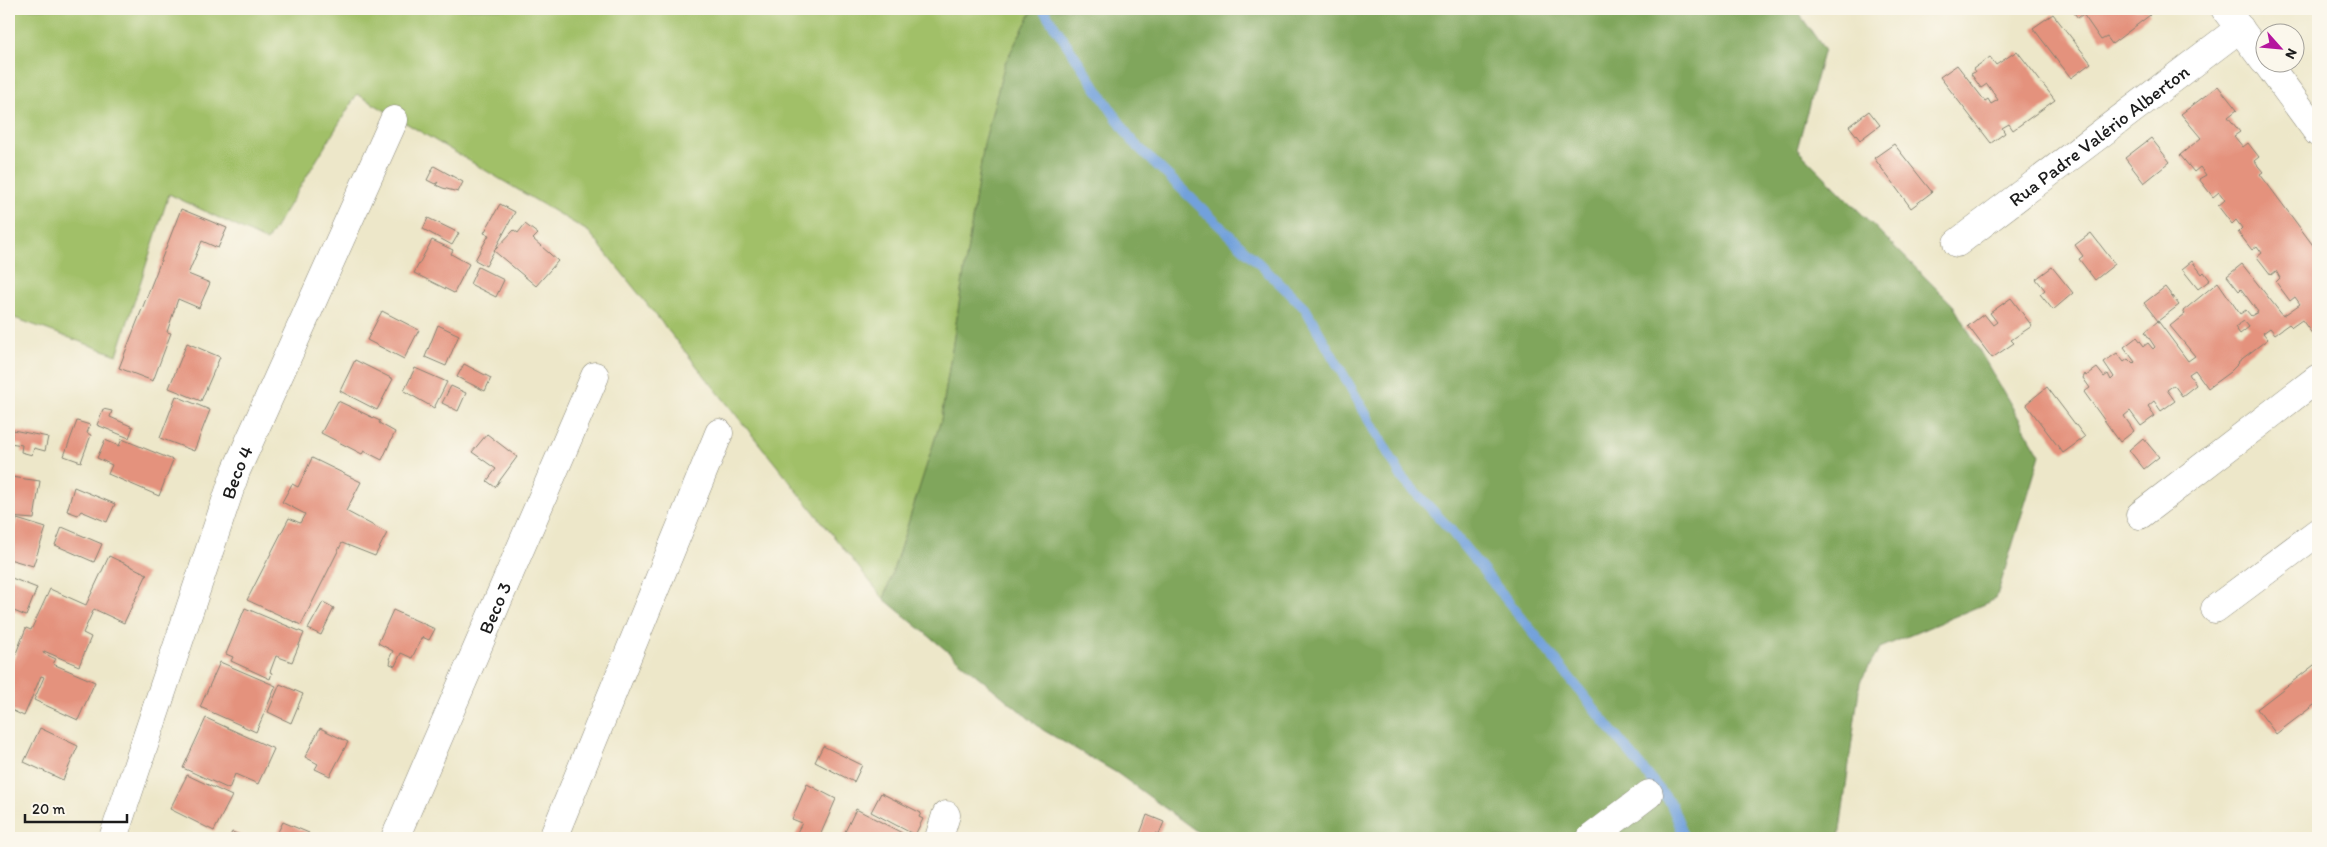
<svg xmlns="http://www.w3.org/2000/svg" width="2327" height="847" viewBox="0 0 2327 847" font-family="Itim,sans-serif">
  <rect width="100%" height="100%" fill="#fbf7ec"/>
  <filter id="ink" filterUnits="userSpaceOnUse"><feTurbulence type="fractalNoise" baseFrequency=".02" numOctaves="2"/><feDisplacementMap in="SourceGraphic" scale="10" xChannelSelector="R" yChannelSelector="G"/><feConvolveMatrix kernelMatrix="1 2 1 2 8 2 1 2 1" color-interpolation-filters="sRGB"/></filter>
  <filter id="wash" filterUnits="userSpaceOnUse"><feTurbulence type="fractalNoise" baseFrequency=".0096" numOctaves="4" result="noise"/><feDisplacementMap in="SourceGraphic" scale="20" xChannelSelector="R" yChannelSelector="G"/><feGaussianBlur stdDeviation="1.12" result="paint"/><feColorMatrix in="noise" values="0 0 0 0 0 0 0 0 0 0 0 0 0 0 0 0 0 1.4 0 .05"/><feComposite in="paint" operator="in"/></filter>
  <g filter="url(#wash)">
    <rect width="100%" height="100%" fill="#ede7c9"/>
    <path fill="#a1c068" stroke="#5e6e42" d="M 9,9 L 1033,9 L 1005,63 L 984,144 L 941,420 L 884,599 L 589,232 L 357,94 L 267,241 L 169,194 L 117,355 L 9,316 Z"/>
    <path fill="#80a65c" stroke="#4e613c" d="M 1033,9 L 1796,9 L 1824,49 L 1797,149 L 1953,305 L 2040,455 L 1996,599 L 1880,648 L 1860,682 L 1839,838 L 1206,838 L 1117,773 L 1043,730 L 884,599 L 941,420 L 984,144 L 1005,63 Z"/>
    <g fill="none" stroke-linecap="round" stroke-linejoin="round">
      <path stroke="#72a1db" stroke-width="10" d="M 1043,9 L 1132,141 L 1305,308 L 1403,479 L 1449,528 L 1671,804 L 1685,838"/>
    </g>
    <g id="blocks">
      <path fill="#e4927d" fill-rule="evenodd" d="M 2071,9 L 2146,9 L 2150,15 L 2112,44 L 2107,37 L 2101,40 L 2083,14 L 2078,18 Z
        M 2053,14 L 2091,63 L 2071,78 L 2033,28 Z
        M 2017,51 L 2055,100 L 2013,130 L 2009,124 L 2002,128 L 2005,133 L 1991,143 L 1940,77 L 1957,65 L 1985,101 L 1988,99 L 1991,104 L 1998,100 L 1987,84 L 1981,88 L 1971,74 L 1975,72 L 1973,69 L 1990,57 L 1996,65 Z
        M 2218,86 L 2237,110 L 2228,117 L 2240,132 L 2234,136 L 2243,147 L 2248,143 L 2259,157 L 2254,161 L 2263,172 L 2260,174 L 2318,252 L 2318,331 L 2313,335 L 2302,320 L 2292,327 L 2289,324 L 2275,334 L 2270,328 L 2263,333 L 2268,339 L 2238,362 L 2239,363 L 2230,372 L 2208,388 L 2195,370 L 2189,374 L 2196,385 L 2182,396 L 2174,385 L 2167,390 L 2175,401 L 2161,411 L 2154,401 L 2148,406 L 2155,416 L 2141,426 L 2130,411 L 2124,416 L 2134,431 L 2120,442 L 2084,392 L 2090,388 L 2083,378 L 2085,374 L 2086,376 L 2097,368 L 2104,377 L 2108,374 L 2111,380 L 2114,377 L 2104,362 L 2117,353 L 2124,362 L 2128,359 L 2133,364 L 2135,362 L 2124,347 L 2137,337 L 2144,346 L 2148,343 L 2153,349 L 2155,347 L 2145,332 L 2158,321 L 2188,361 L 2195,356 L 2170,326 L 2185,314 L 2183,311 L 2218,282 L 2240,314 L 2246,310 L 2251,316 L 2258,312 L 2241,289 L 2239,291 L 2227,276 L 2242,264 L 2283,316 L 2300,304 L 2295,297 L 2290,301 L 2276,282 L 2280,278 L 2276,271 L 2271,275 L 2257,257 L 2262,253 L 2257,246 L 2252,250 L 2238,232 L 2242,228 L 2236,220 L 2232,224 L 2218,206 L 2225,200 L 2219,192 L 2213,197 L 2199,179 L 2206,175 L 2200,167 L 2194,172 L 2180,155 L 2201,138 L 2181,114 ZM 2244,321 L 2249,327 L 2240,334 L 2235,327 Z
        M 1869,111 L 1880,125 L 1860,140 L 1849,126 Z
        M 2151,138 L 2170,162 L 2144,183 L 2125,158 Z
        M 1894,144 L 1932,192 L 1911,208 L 1874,158 Z
        M 434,166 L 463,182 L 458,192 L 443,188 L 436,185 L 438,182 L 435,184 L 427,180 Z
        M 500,204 L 515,212 L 486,266 L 475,260 L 489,235 L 484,233 Z
        M 181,209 L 227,228 L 218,248 L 202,241 L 188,274 L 210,283 L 199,308 L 178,299 L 167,332 L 171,333 L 153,381 L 119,368 Z
        M 428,218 L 459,233 L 452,245 L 423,229 Z
        M 525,224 L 538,234 L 533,239 L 558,261 L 536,286 L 494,251 L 514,230 L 518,233 Z
        M 2091,233 L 2115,264 L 2095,280 L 2079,259 L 2083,256 L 2075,245 Z
        M 432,240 L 453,250 L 451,254 L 469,264 L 454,293 L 414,273 Z
        M 2192,261 L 2202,274 L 2204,272 L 2210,280 L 2198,289 L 2182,269 Z
        M 478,267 L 504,280 L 496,297 L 470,284 Z
        M 2052,267 L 2073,293 L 2053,310 L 2040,294 L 2045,290 L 2036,279 Z
        M 2165,287 L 2179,305 L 2158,321 L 2144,303 Z
        M 2011,298 L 2032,326 L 2011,340 L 2014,343 L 1992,358 L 1968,326 L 1984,314 L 1993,325 L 1997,322 L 1990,313 Z
        M 382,311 L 419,330 L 404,359 L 367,340 Z
        M 438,325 L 459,335 L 446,366 L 425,357 Z
        M 187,343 L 220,357 L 201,401 L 169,388 Z
        M 355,360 L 393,379 L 377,410 L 340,391 Z
        M 464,364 L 491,378 L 485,391 L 457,377 Z
        M 415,368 L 447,382 L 434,408 L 404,391 Z
        M 451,386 L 466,393 L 458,411 L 442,403 Z
        M 2047,387 L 2085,437 L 2063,453 L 2026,404 Z
        M 176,396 L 210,410 L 194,451 L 160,438 Z
        M 338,401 L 380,421 L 379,423 L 395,432 L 382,460 L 364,451 L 362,454 L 321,433 Z
        M 103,409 L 112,411 L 110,417 L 133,427 L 129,438 L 97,425 Z
        M 77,421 L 90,425 L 87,433 L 91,435 L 81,462 L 64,456 Z
        M 13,430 L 48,437 L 45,451 L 34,448 L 32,455 L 21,452 L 22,445 L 10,443 Z
        M 487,434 L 517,457 L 495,487 L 487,481 L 496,469 L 472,452 Z
        M 2143,438 L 2159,457 L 2144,469 L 2129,450 Z
        M 122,439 L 173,460 L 159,496 L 108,474 L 112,465 L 97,458 L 105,440 L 119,446 Z
        M 312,458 L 361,482 L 346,511 L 387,533 L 375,556 L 342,543 L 301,625 L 247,600 L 289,518 L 300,523 L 305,514 L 282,502 L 292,484 L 298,487 Z
        M 11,477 L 40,481 L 34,519 L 9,517 L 9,492 Z
        M 74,487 L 115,504 L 107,522 L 81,511 L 78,515 L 67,511 Z
        M 17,519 L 46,528 L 33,566 L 9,559 L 9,546 Z
        M 62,527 L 102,544 L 94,562 L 55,545 Z
        M 109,556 L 147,574 L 124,623 L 94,609 L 83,633 L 91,637 L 79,666 L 44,651 L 43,653 L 56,659 L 53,664 L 95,682 L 78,720 L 34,700 L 44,677 L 41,676 L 24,716 L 9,709 L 9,671 L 26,628 L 31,630 L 50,589 L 86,605 Z
        M 9,577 L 37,588 L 26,616 L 9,609 Z
        M 323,602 L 334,608 L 321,635 L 308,629 Z
        M 245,608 L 304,633 L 292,662 L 276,656 L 270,672 L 272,673 L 270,679 L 231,661 L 233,657 L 226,654 Z
        M 393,610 L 435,629 L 429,640 L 422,637 L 412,658 L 401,653 L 395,666 L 390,664 L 391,660 L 389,659 L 393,651 L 378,643 Z
        M 220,662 L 276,686 L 256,732 L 200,707 Z
        M 2318,662 L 2318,702 L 2276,734 L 2257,709 Z
        M 280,684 L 303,694 L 291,723 L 268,712 Z
        M 206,718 L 274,749 L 258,784 L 235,774 L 229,789 L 183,768 Z
        M 40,728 L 78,746 L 63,780 L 24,762 Z
        M 320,728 L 348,742 L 330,776 L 315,769 L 318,764 L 305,757 Z
        M 823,746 L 862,765 L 854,782 L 815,762 Z
        M 187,775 L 232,796 L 214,831 L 170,809 Z
        M 807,784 L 836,799 L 819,838 L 800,838 L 795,836 L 802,823 L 792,819 Z
        M 881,793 L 921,813 L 919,817 L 923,819 L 915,835 L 871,812 Z
        M 856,809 L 904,834 L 902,838 L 842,838 Z
        M 1147,815 L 1164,822 L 1159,834 L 1156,833 L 1153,838 L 1140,834 Z
        M 283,822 L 309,833 L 307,838 L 275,838 Z
        M 232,832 L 248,838 L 229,838 Z"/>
    </g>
  </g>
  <g filter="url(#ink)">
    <use href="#blocks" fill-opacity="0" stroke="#848272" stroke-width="1"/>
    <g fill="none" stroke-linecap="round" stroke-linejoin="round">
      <defs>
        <g id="minor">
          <path d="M 2225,9 L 2264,61"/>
          <path d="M 2266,62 L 2318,133"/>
          <path id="s1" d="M 1957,243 L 2240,28"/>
          <path d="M 2140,515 L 2318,378"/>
          <path d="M 2215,609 L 2318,532"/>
          <path id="s2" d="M 113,838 L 236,471 L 394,120"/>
          <path id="s3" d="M 395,838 L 595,376"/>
          <path d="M 553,838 L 719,433"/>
          <path d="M 939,838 L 946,815"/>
          <path d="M 1591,838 L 1649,794"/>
        </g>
      </defs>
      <use href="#minor" stroke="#848272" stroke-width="29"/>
      <use href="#minor" stroke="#fff" stroke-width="28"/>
    </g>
  </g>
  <g text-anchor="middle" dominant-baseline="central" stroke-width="4.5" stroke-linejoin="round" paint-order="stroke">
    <g font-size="19" fill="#1c1c1c" stroke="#fbf7ec">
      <text stroke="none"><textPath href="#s1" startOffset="178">Rua Padre Valério Alberton</textPath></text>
      <text stroke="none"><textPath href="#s2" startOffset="386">Beco 4</textPath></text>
      <text stroke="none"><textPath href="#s3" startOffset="251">Beco 3</textPath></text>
    </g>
  </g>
  <rect width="2327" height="847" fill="none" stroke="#fbf7ec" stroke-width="30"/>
  <g transform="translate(2280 48) rotate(117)"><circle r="24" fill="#fbf7ec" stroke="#a29f99"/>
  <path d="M0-4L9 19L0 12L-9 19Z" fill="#b5179e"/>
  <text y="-8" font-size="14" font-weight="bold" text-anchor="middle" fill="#1c1c1c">N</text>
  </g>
  <path d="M25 814v8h102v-8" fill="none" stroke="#1c1c1c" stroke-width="2.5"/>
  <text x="32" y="814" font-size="15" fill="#1c1c1c" stroke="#fbf7ec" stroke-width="4" paint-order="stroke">20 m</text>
</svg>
